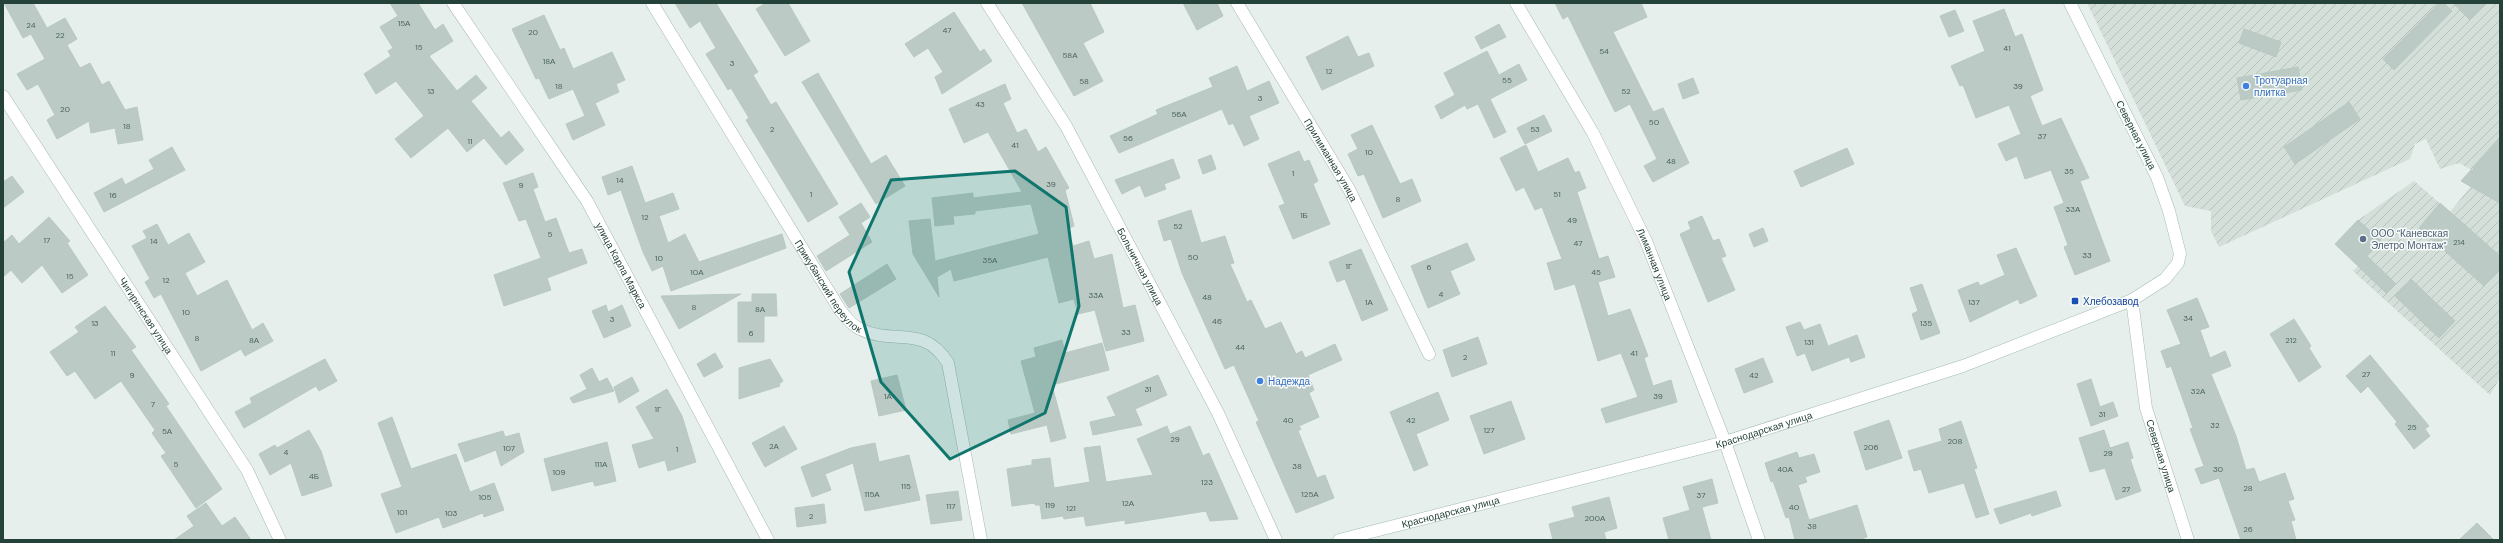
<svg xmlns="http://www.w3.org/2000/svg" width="2503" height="543" viewBox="0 0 2503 543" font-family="'DM Sans',sans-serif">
  <defs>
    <pattern id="industrial-furrows" width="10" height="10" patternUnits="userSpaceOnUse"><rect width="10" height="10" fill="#d4dfda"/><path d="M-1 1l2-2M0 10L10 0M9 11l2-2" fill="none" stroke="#b6c1bc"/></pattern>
  </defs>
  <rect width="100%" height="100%" fill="#e6efeb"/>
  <path fill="url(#industrial-furrows)" d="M 2087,3 L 2500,3 L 2500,186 L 2459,163 L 2440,169 L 2426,139 L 2415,144 L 2410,159 L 2219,247 L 2211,231 L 2211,211 L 2185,206 Z
    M 2414,181 L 2450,212 L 2471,186 L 2500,203 L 2500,378 L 2490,395 L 2353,271 L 2358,266 L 2335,244 L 2358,220 Z"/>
  <path fill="#bbcac4" stroke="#b8c9c2" d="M 4,3 L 33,3 L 47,28 L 65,18 L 77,39 L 67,45 L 80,68 L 90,63 L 102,85 L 109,81 L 125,110 L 137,107 L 143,140 L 118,144 L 115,128 L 91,133 L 89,121 L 57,139 L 47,120 L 55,115 L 38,84 L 27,90 L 17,74 L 45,59 L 31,34 L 23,38 Z
    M 390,3 L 418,3 L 435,30 L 443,24 L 453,41 L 429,56 L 457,91 L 476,75 L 487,88 L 471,101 L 501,138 L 509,131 L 524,150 L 506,165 L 484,138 L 467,152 L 448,128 L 411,158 L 395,139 L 424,116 L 396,81 L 376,94 L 364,74 L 391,56 L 388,51 L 393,48 L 380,27 L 398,16 Z
    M 675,3 L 716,3 L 758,72 L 753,75 L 771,105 L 776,102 L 838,204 L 808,222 L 746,120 L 749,118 L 731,88 L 728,90 L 706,54 L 716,48 L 700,21 L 690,28 Z
    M 766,3 L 788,3 L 810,41 L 785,56 L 756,9 Z
    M 1022,3 L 1090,3 L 1104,32 L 1083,43 L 1103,81 L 1074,96 Z
    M 1183,3 L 1217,3 L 1223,16 L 1197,30 Z
    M 1555,3 L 1641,3 L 1647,17 L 1613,32 L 1653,112 L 1663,108 L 1689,163 L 1653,182 L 1644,166 L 1657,159 L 1630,104 L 1615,112 L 1568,16 L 1563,19 Z
    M 2439,3 L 2444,3 L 2452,11 L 2394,70 L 2383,59 Z
    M 2453,3 L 2486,3 L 2470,20 Z
    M 2004,9 L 2015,37 L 2022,34 L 2043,90 L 2030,96 L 2042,126 L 2061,118 L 2089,178 L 2080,181 L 2110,261 L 2075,275 L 2064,247 L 2068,245 L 2054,207 L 2064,203 L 2051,170 L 2025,179 L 2017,156 L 2006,161 L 1998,144 L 2021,134 L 2009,105 L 1976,118 L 1963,85 L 1960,86 L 1951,66 L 1985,51 L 1973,21 Z
    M 1955,10 L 1964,31 L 1949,37 L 1940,16 Z
    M 954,12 L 980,52 L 984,49 L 992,61 L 942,94 L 935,77 L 943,72 L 928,48 L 914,57 L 905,44 Z
    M 544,15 L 560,50 L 564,48 L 573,69 L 612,52 L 625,80 L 616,84 L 619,92 L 595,103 L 605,125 L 573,140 L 566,124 L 585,116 L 573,89 L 549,99 L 539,78 L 536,79 L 512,29 Z
    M 1499,24 L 1506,37 L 1481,49 L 1475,37 Z
    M 2244,29 L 2281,42 L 2276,57 L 2239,43 Z
    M 1348,36 L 1358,57 L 1369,53 L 1374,66 L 1322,90 L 1306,57 Z
    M 1487,51 L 1499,75 L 1519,64 L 1527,80 L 1490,99 L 1506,132 L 1494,138 L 1478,104 L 1467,109 L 1465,105 L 1441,119 L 1435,106 L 1455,95 L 1444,73 Z
    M 1237,66 L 1247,91 L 1269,81 L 1279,103 L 1249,116 L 1259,139 L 1244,146 L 1233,123 L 1229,125 L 1222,109 L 1119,153 L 1110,136 L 1158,114 L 1156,110 L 1213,87 L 1209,78 Z
    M 2298,67 L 2302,90 L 2241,100 L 2237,78 Z
    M 818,73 L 871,164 L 886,155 L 905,186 L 876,204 L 802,82 Z
    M 1693,78 L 1699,93 L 1683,99 L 1678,84 Z
    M 1005,84 L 1011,99 L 1003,103 L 1017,133 L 1026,129 L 1038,152 L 1046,147 L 1069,188 L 1065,190 L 1074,226 L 1067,229 L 1073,246 L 1089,241 L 1094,259 L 1112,254 L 1123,308 L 1135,305 L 1144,341 L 1106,351 L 1095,310 L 1078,314 L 1074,299 L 1059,303 L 1048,257 L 954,281 L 951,269 L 937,277 L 939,297 L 913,254 L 909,221 L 930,219 L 935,261 L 1039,234 L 1031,204 L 975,211 L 975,214 L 953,216 L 954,224 L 935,226 L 932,198 L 973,193 L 973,198 L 1022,192 L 988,132 L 964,143 L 949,109 Z
    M 2349,102 L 2360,119 L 2295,164 L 2284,147 Z
    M 1544,115 L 1552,131 L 1525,144 L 1517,128 Z
    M 1372,125 L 1400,184 L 1412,179 L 1421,201 L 1383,218 L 1364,174 L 1358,176 L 1348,154 L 1358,149 L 1351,135 Z
    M 2500,137 L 2500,203 L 2461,181 L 2471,170 L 2473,171 L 2474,166 Z
    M 1526,145 L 1538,172 L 1568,158 L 1575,173 L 1579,171 L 1586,188 L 1577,192 L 1599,259 L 1608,256 L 1615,277 L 1598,282 L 1608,316 L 1630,309 L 1648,356 L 1644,358 L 1653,386 L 1671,380 L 1677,402 L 1606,423 L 1601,409 L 1638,397 L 1621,353 L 1598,361 L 1575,284 L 1555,290 L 1547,263 L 1562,259 L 1542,207 L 1535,210 L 1524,187 L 1516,191 L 1500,158 Z
    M 172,147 L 185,170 L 104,212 L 94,193 L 122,178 L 125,185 L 154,169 L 149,160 Z
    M 1847,148 L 1854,164 L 1801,187 L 1794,171 Z
    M 1299,151 L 1304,162 L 1309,160 L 1318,181 L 1313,184 L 1330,224 L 1293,239 L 1279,206 L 1285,204 L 1268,164 Z
    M 1211,155 L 1216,169 L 1203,174 L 1198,160 Z
    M 1173,159 L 1180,178 L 1164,184 L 1166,189 L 1145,197 L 1140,185 L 1122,194 L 1115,180 Z
    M 632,166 L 645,203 L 673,193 L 679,209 L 659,216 L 668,243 L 685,234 L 699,262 L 782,234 L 786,248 L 671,291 L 663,266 L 652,271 L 643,252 L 621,190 L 608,195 L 602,177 Z
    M 533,173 L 538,187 L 533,189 L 545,222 L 556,218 L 569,253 L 582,249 L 587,263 L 547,278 L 551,290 L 504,306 L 494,275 L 541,258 L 526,219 L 519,221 L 503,183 Z
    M 12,176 L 24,192 L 3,208 L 3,182 Z
    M 861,203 L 870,217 L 861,223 L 872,242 L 826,271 L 817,256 L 850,235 L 839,217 Z
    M 2440,203 L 2500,256 L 2500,269 L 2484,286 L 2419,228 Z
    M 1191,210 L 1201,243 L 1225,236 L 1234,263 L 1230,264 L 1247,302 L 1251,300 L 1265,329 L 1281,322 L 1296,354 L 1302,351 L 1305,358 L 1335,344 L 1342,360 L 1308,375 L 1314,390 L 1309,393 L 1319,417 L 1299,426 L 1301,429 L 1298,431 L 1317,478 L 1325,475 L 1334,498 L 1296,513 L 1256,422 L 1259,421 L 1234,365 L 1225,369 L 1182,273 L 1171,239 L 1164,241 L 1158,221 Z
    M 1702,216 L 1713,241 L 1719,239 L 1726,256 L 1721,258 L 1735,290 L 1708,302 L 1680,234 L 1691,229 L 1688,222 Z
    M 49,217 L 70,241 L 67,243 L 88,275 L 62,293 L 42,265 L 22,283 L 11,270 L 3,277 L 3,243 L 12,235 L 19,244 Z
    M 2358,220 L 2381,241 L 2367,256 L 2396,284 L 2386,293 L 2335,244 Z
    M 157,224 L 168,245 L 189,233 L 205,262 L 185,273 L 197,296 L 227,280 L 252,330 L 263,323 L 273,341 L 245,356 L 241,349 L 201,371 L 161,294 L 154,298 L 145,282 L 150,279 L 132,246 L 147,238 L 143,231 Z
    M 1763,228 L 1768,241 L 1754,247 L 1749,234 Z
    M 1467,243 L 1475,260 L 1450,271 L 1460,294 L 1428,308 L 1411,266 Z
    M 2016,248 L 2037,296 L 2020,304 L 2018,299 L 1970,322 L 1958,290 L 1978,282 L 1980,286 L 2005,275 L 1997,255 Z
    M 1361,249 L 1388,310 L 1362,321 L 1345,279 L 1337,282 L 1329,262 Z
    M 887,264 L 896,279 L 849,308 L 840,294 Z
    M 2411,279 L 2455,321 L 2439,338 L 2395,296 Z
    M 1922,284 L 1940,333 L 1921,340 L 1912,314 L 1918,311 L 1910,288 Z
    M 741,294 L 679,329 L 661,296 Z
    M 752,294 L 776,294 L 777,316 L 764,316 L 764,342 L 738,342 L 738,302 L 752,302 Z
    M 2197,298 L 2209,327 L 2200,330 L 2210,358 L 2225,351 L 2231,366 L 2211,374 L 2236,436 L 2246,470 L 2254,468 L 2259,482 L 2285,473 L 2294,499 L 2288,501 L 2295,520 L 2291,521 L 2296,540 L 2241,540 L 2219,478 L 2201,484 L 2195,469 L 2204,466 L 2190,429 L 2193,428 L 2171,366 L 2167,368 L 2161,351 L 2181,344 L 2167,310 Z
    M 606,305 L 608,312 L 622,305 L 631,326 L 604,338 L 592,311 Z
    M 105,306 L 136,347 L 131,350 L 169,404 L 166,406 L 222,489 L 196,508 L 161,456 L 166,453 L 152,433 L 155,430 L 121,381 L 95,399 L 75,371 L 67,376 L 50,352 L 79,332 L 75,327 Z
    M 2294,319 L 2311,346 L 2309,348 L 2321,367 L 2299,382 L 2270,334 Z
    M 1800,322 L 1804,330 L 1820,324 L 1828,346 L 1857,335 L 1865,357 L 1851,362 L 1849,357 L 1812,371 L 1805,353 L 1797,356 L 1786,327 Z
    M 1478,337 L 1487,364 L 1452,377 L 1443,350 Z
    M 1062,340 L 1065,353 L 1102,343 L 1109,370 L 1052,385 L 1066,438 L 1051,442 L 1047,425 L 1011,434 L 1008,420 L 1035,413 L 1021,361 L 1036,357 L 1034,348 Z
    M 715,353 L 723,367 L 704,377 L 697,364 Z
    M 2370,355 L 2429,426 L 2425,429 L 2430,436 L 2414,449 L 2395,424 L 2397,422 L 2368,386 L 2361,393 L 2346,376 Z
    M 1763,358 L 1773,382 L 1744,393 L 1735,369 Z
    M 325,359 L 337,381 L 319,391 L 316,386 L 244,428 L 235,412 L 252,403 L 250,398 Z
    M 770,359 L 783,381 L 779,384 L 780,386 L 739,399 L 739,368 Z
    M 592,368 L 599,382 L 607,378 L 614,391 L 573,403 L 570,398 L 587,389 L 580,375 Z
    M 897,375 L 906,410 L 879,416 L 871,381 Z
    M 1158,375 L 1167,395 L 1135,409 L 1142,425 L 1093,435 L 1090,422 L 1116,416 L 1107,397 Z
    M 632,377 L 639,391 L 619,403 L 614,387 Z
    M 2091,379 L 2100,407 L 2113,402 L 2118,416 L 2091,426 L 2077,384 Z
    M 667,389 L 682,416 L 696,462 L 668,471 L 665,460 L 639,468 L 632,445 L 654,439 L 636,407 Z
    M 1438,392 L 1449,420 L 1416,434 L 1428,465 L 1414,471 L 1390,412 Z
    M 1511,401 L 1525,439 L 1484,454 L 1470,416 Z
    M 392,417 L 411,469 L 456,454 L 470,492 L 494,483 L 504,510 L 484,517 L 483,513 L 443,528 L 439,517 L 396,533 L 381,494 L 402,487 L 378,423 Z
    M 1889,420 L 1902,458 L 1866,470 L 1854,432 Z
    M 1961,421 L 1977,468 L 1974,469 L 1989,514 L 1976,518 L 1964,483 L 1929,493 L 1921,469 L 1914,471 L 1908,451 L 1942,441 L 1939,429 Z
    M 784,426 L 797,449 L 765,467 L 752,443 Z
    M 1167,426 L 1170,434 L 1190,426 L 1203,456 L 1209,453 L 1238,519 L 1210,521 L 1206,511 L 1125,524 L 1125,520 L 1086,526 L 1084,516 L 1064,519 L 1063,516 L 1042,519 L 1040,505 L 1035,505 L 1035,503 L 1012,506 L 1007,469 L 1032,465 L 1032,460 L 1050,458 L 1054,488 L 1090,482 L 1084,448 L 1100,446 L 1106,482 L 1153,475 L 1137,439 Z
    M 309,430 L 321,451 L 332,486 L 302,496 L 291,463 L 270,475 L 259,454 L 275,445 L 277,448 Z
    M 2104,430 L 2110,448 L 2128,442 L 2133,458 L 2130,459 L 2141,491 L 2116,500 L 2105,468 L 2090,472 L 2079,438 Z
    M 503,431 L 505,437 L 519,433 L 524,452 L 501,466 L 496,450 L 465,462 L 458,444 Z
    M 607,442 L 616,481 L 595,486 L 593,481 L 552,491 L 544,459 Z
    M 875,443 L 879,462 L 909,455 L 920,500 L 865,511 L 853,463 L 825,474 L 831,490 L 812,497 L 801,467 L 851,448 Z
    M 1797,452 L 1799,458 L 1814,454 L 1820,472 L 1805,477 L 1807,482 L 1798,485 L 1809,520 L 1857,505 L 1867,537 L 1858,540 L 1795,540 L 1789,517 L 1786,518 L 1773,481 L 1771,482 L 1765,463 Z
    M 1712,479 L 1718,503 L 1702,507 L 1711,540 L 1669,540 L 1663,518 L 1694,509 L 1690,510 L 1683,487 Z
    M 958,491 L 962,520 L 931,524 L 926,495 Z
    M 2056,491 L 2061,506 L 2032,516 L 2031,513 L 2000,524 L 1994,509 Z
    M 1609,497 L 1617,528 L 1604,532 L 1606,540 L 1553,540 L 1549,524 L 1575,517 L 1572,507 Z
    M 206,503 L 222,526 L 235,517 L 251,540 L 174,540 L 194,526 L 187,516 Z
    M 824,504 L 826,523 L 797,527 L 795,508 Z
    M 2477,523 L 2494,540 L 2459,540 Z"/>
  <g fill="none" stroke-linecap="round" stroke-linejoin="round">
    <defs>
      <g id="street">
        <path id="s1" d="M 453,3 L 587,201 L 768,540"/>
        <path id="s2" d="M 652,3 L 840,310 C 846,317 851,325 860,329 C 894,346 923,323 948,363 L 981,540"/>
        <path id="s3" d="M 987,3 L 1066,126 L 1218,413 L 1276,540"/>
        <path id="s4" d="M 1237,3 L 1349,189 L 1429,354"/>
        <path id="s5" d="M 1516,3 L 1593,133 L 1646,241 L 1725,442 L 1759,540"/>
        <path id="s6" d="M 3,96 L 247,470 L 280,540"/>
        <path id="s7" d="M 2132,300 L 2146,408 L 2188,540"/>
      </g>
      <g id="secondary">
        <path id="s8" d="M 1339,540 L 1725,442 L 1963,366 L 2132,300 L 2165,279 L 2178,263 L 2180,254 L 2169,211 L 2157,177 L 2070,3"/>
      </g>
    </defs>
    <use href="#street" stroke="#a8b8b2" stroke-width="13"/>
    <use href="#secondary" stroke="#a4bbb3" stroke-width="13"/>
    <use href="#street" stroke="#fff" stroke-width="12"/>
    <use href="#secondary" stroke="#fff" stroke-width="12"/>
  </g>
  <path fill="#0f766e" fill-opacity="0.2" stroke="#0f766e" stroke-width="3" stroke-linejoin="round" d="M 1015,171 L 1066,207 L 1079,306 L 1045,413 L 950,459 L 881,382 L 849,272 L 891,180 Z"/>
  <g fill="#3f7fe0" stroke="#f7fbf9" stroke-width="1.5">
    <circle cx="2246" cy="86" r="4"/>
    <circle cx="1260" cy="381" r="4"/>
  </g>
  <circle fill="#5c6f8a" stroke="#f7fbf9" stroke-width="1.5" cx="2363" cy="239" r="4"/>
  <rect fill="#1a4fb4" stroke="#f7fbf9" stroke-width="1.5" x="2071" y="297" width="8" height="8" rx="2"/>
  <g text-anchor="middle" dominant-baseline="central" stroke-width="3" stroke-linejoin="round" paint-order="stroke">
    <g font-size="8" fill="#4a645c">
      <text x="404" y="23">15А</text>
      <text x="31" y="25">24</text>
      <text x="947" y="30">47</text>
      <text x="533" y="32">20</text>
      <text x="60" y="35">22</text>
      <text x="419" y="47">15</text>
      <text x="2007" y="48">41</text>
      <text x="1604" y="51">54</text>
      <text x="1070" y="55">58А</text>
      <text x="549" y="61">18А</text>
      <text x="732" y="63">3</text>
      <text x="1329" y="71">12</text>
      <text x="1507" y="80">55</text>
      <text x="1084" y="81">58</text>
      <text x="559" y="86">18</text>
      <text x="2018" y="86">39</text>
      <text x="431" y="91">13</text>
      <text x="1626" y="91">52</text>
      <text x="1260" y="98">3</text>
      <text x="980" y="104">43</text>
      <text x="65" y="109">20</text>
      <text x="1179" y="114">56А</text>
      <text x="1654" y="122">50</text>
      <text x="127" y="126">18</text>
      <text x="772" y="129">2</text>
      <text x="1535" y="129">53</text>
      <text x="2042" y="136">37</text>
      <text x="1128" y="138">56</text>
      <text x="470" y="141">11</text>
      <text x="1015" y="145">41</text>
      <text x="1369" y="152">10</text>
      <text x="1671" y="161">48</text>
      <text x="2069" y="171">35</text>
      <text x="1293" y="173">1</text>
      <text x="620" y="180">14</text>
      <text x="1051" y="184">39</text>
      <text x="521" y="185">9</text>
      <text x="811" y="194">1</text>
      <text x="1557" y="194">51</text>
      <text x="113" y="195">16</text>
      <text x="1398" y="199">8</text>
      <text x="2073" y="209">33А</text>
      <text x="1304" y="215">1Б</text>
      <text x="645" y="217">12</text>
      <text x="1572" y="220">49</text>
      <text x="1178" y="226">52</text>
      <text x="550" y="234">5</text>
      <text x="47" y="240">17</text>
      <text x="154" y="241">14</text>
      <text x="2459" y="242">214</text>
      <text x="1578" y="243">47</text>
      <text x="2087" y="255">33</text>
      <text x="1193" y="257">50</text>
      <text x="659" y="258">10</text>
      <text x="990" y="260">35А</text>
      <text x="1349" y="266">1Г</text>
      <text x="1429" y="267">6</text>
      <text x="697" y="272">10А</text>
      <text x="1596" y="272">45</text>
      <text x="70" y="276">15</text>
      <text x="166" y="280">12</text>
      <text x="1441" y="294">4</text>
      <text x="1096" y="295">33А</text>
      <text x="1207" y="297">48</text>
      <text x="1369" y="302">1А</text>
      <text x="1974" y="302">137</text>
      <text x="694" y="307">8</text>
      <text x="760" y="309">8А</text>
      <text x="186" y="312">10</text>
      <text x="2188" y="318">34</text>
      <text x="612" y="319">3</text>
      <text x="1217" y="321">46</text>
      <text x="95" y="323">13</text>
      <text x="1926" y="323">135</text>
      <text x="1126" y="332">33</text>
      <text x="751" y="333">6</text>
      <text x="197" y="338">8</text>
      <text x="254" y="340">8А</text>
      <text x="2291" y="340">212</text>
      <text x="1809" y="342">131</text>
      <text x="1240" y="347">44</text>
      <text x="113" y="353">11</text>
      <text x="1634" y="353">41</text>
      <text x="1465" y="357">2</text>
      <text x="2366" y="374">27</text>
      <text x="132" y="375">9</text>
      <text x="1754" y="375">42</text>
      <text x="1148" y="389">31</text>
      <text x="2198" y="391">32А</text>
      <text x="888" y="396">1А</text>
      <text x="1658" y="396">39</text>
      <text x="153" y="404">7</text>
      <text x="658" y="409">1Г</text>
      <text x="2102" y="414">31</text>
      <text x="1288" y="420">40</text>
      <text x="1411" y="420">42</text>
      <text x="2215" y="425">32</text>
      <text x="2412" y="427">25</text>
      <text x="1489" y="430">127</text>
      <text x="167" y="431">5А</text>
      <text x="1175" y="439">29</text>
      <text x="1955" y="441">208</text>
      <text x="774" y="446">2А</text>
      <text x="1871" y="447">206</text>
      <text x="509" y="448">107</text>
      <text x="677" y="449">1</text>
      <text x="286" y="452">4</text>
      <text x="2108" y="453">29</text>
      <text x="176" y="464">5</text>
      <text x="601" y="464">111А</text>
      <text x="1297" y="466">38</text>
      <text x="1785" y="469">40А</text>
      <text x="2218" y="469">30</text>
      <text x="559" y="472">109</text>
      <text x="314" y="476">4Б</text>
      <text x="1207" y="482">123</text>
      <text x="906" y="486">115</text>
      <text x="2248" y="488">28</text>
      <text x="2126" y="489">27</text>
      <text x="872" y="494">115А</text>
      <text x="1310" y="494">125А</text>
      <text x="1701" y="495">37</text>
      <text x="485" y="497">105</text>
      <text x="1128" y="503">12А</text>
      <text x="1050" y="505">119</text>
      <text x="951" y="506">117</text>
      <text x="1794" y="507">40</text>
      <text x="1071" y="508">121</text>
      <text x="402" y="512">101</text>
      <text x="451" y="513">103</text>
      <text x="811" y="516">2</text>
      <text x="1595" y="518">200А</text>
      <text x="1812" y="526">38</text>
      <text x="2248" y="529">26</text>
    </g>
    <g font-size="10" fill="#366cbe" stroke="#f7fbf9" text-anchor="start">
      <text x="2254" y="80">Тротуарная<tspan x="2254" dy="12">плитка</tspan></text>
      <text x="1268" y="381">Надежда</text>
    </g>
    <g font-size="10" fill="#24423a" stroke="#f7fbf9">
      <text transform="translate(2136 135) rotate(63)">Северная улица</text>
      <text stroke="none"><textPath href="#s4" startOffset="183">Прилиманная улица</textPath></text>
      <text stroke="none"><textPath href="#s5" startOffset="296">Лиманная улица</textPath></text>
      <text stroke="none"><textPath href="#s1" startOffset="312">улица Карла Маркса</textPath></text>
      <text stroke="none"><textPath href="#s3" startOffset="305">Больничная улица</textPath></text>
      <text stroke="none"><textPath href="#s2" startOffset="334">Прикубанский переулок</textPath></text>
      <text stroke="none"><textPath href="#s6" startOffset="262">Чигиринская улица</textPath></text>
      <text stroke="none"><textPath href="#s8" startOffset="439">Краснодарская улица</textPath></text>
      <text stroke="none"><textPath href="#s7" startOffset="159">Северная улица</textPath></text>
      <text stroke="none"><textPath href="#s8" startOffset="115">Краснодарская улица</textPath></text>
    </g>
    <g font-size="10" fill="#4e5e75" stroke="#f7fbf9" text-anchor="start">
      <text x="2371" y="233">ООО "Каневская<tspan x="2371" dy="12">Элетро Монтаж"</tspan></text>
    </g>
    <g font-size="10" fill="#164399" stroke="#f7fbf9" text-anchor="start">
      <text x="2083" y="301">Хлебозавод</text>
    </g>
  </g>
  <rect width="2503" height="543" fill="none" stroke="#24423a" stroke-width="8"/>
</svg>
